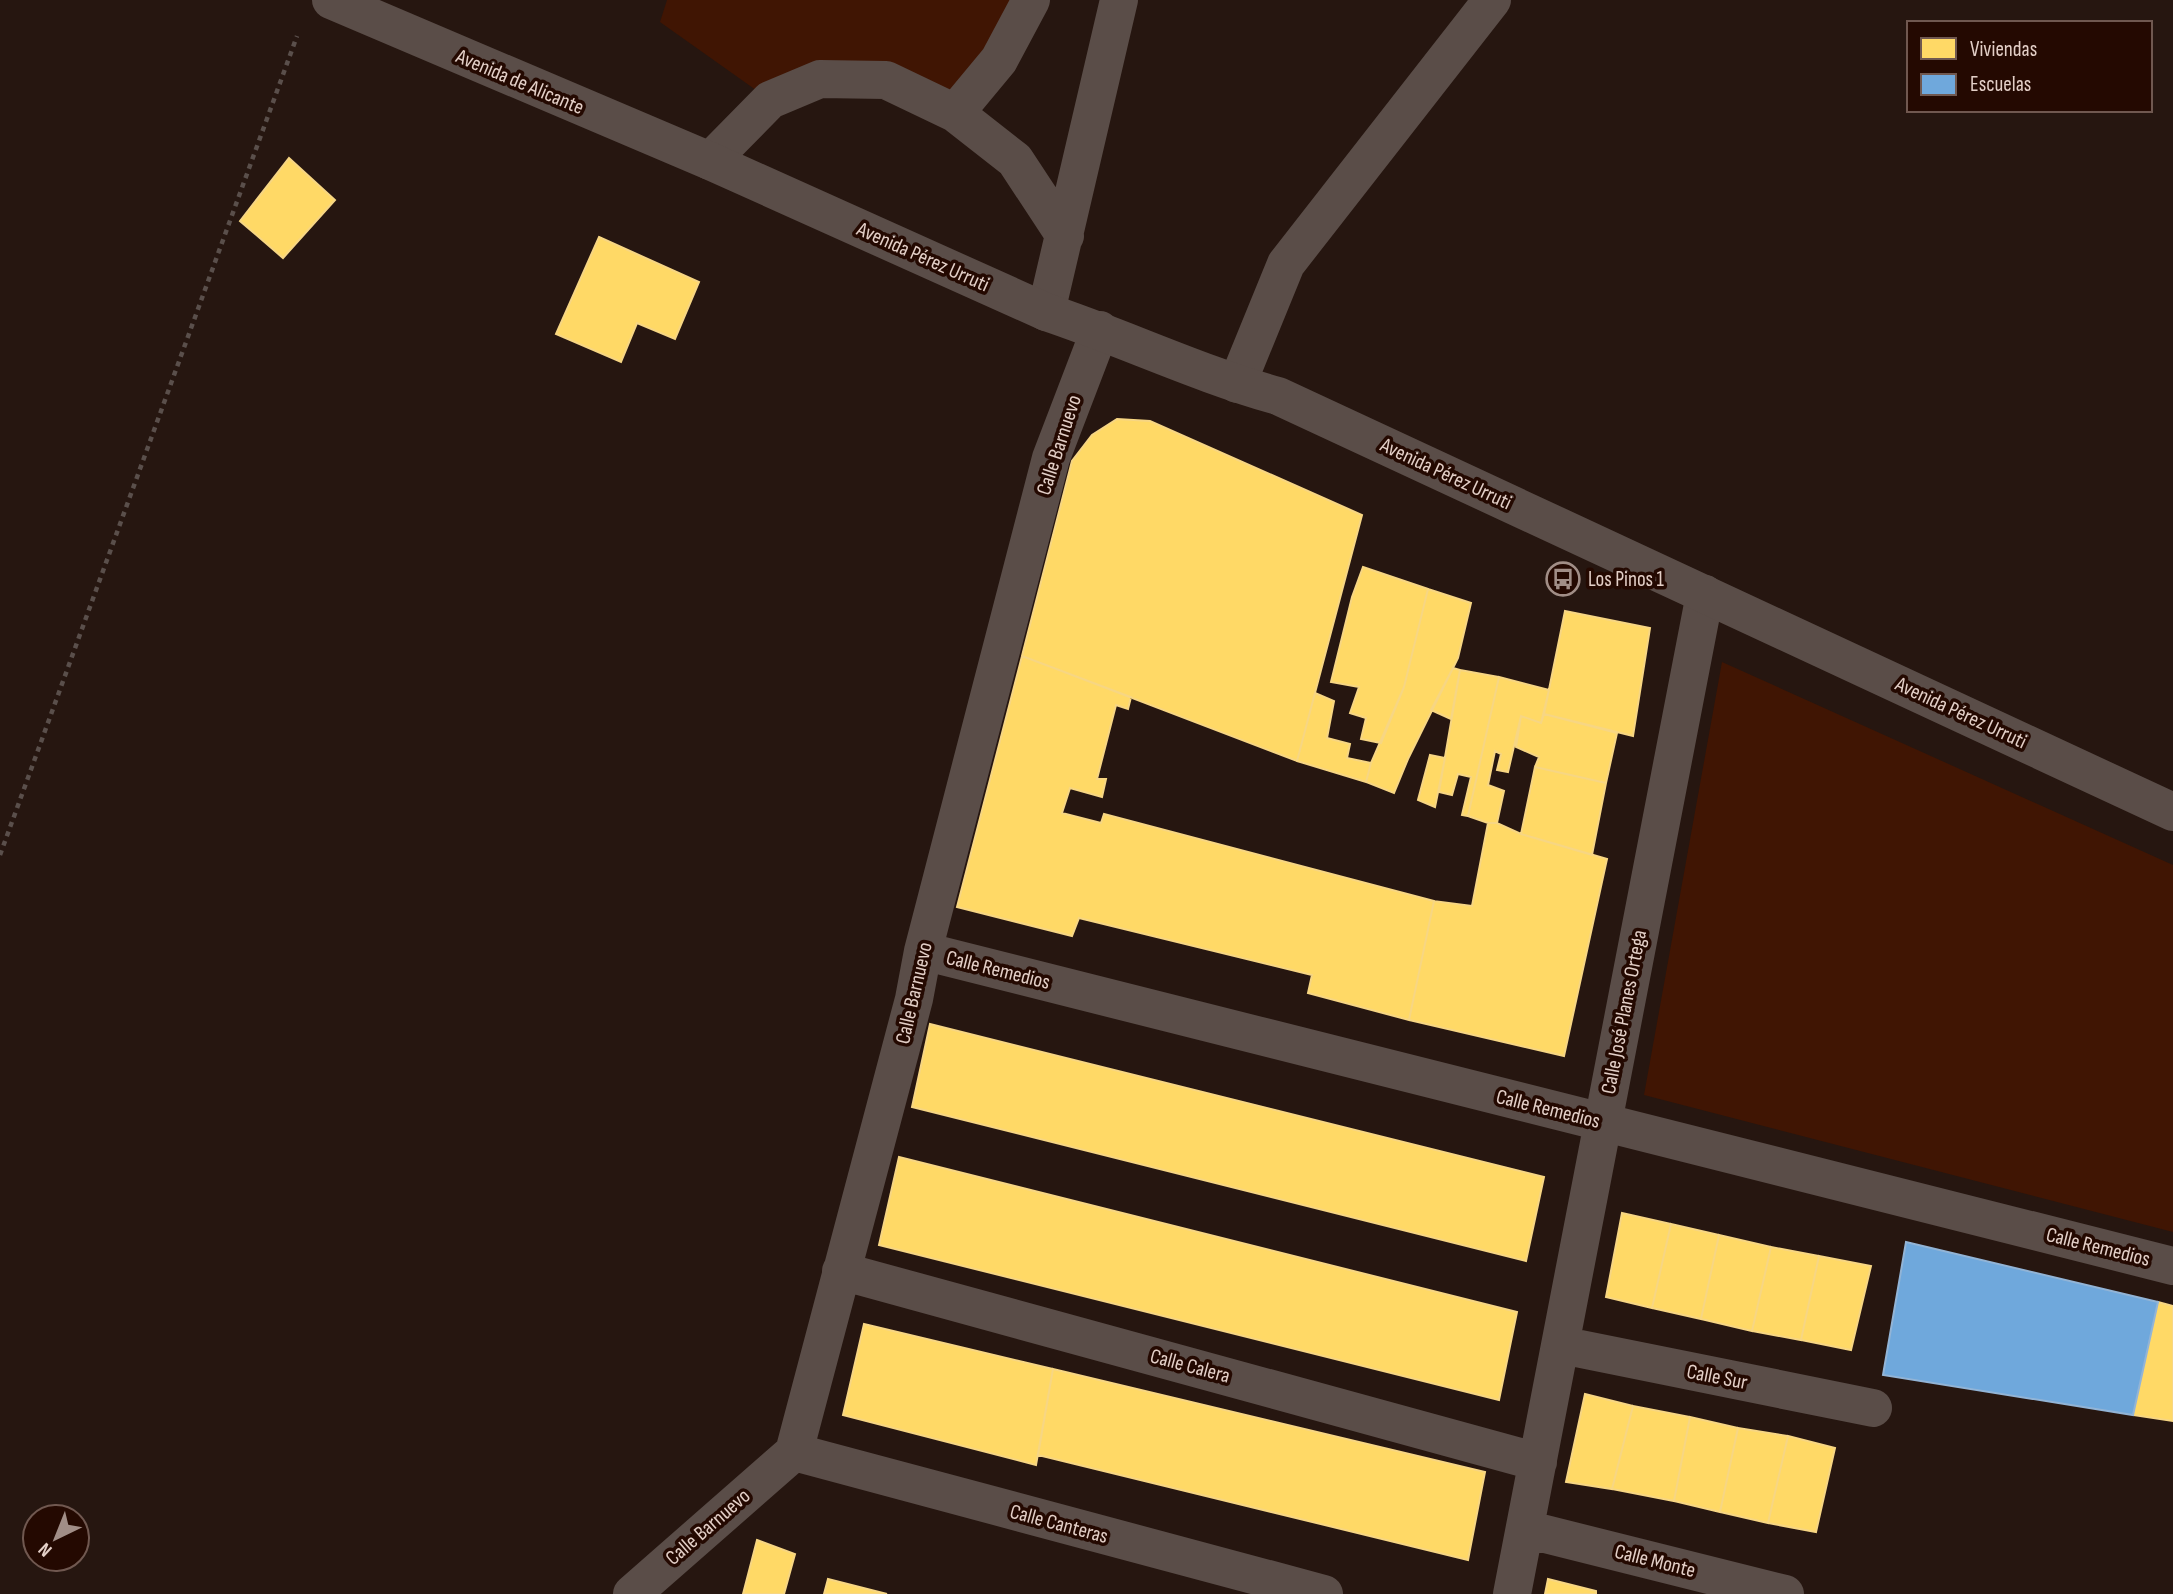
<svg xmlns="http://www.w3.org/2000/svg" width="2173" height="1594" viewBox="0 0 2173 1594" font-family="'Sofia Sans Condensed',sans-serif">
  <rect width="100%" height="100%" fill="#261610"/>
  <path fill="#401503" d="M 667,0 L 1022,0 L 955,113 L 886,80 L 770,100 L 660,22 Z
    M 1722,662 L 2173,865 L 2173,1232 L 1644,1095 Z"/>
  <path fill="#ffd966" stroke="#f7d683" stroke-width="2" d="M 289,158 L 335,200 L 283,258 L 240,221 Z
    M 599,237 L 699,282 L 675,339 L 637,323 L 621,362 L 556,334 Z
    M 1117,419 L 1150,421 L 1362,515 L 1297,761 L 1022,656 L 1072,461 L 1092,435 Z
    M 1363,567 L 1428,589 L 1404,687 L 1381,743 L 1361,739 L 1366,718 L 1350,713 L 1359,687 L 1331,682 L 1352,597 Z
    M 1428,589 L 1471,603 L 1458,658 L 1408,759 L 1394,793 L 1366,782 L 1371,763 L 1404,687 Z
    M 1565,611 L 1650,628 L 1633,736 L 1544,714 Z
    M 1022,656 L 1131,697 L 1128,709 L 1116,705 L 1097,779 L 1106,779 L 1102,797 L 1070,788 L 1062,813 L 1101,823 L 1104,814 L 1434,901 L 1409,1020 L 1308,993 L 1312,975 L 1079,918 L 1072,936 L 957,907 Z
    M 1453,668 L 1460,670 L 1451,719 L 1431,710 Z
    M 1460,670 L 1499,677 L 1468,816 L 1462,815 L 1471,777 L 1458,774 L 1452,795 L 1439,792 Z
    M 1499,677 L 1549,690 L 1541,723 L 1521,716 L 1508,772 L 1497,770 L 1501,754 L 1495,751 L 1488,785 L 1504,791 L 1497,823 L 1488,823 L 1468,816 Z
    M 1315,693 L 1334,701 L 1327,738 L 1350,744 L 1347,758 L 1371,763 L 1366,782 L 1297,761 Z
    M 1544,714 L 1617,733 L 1606,783 L 1535,767 L 1539,757 L 1516,747 L 1521,716 L 1541,723 Z
    M 1430,755 L 1445,758 L 1435,807 L 1418,800 Z
    M 1535,767 L 1606,783 L 1592,855 L 1521,834 Z
    M 1488,823 L 1497,823 L 1521,834 L 1607,859 L 1564,1056 L 1409,1020 L 1434,901 L 1472,906 Z
    M 930,1024 L 1544,1177 L 1526,1261 L 912,1107 Z
    M 899,1157 L 1517,1312 L 1499,1400 L 879,1245 Z
    M 1622,1213 L 1671,1224 L 1652,1308 L 1606,1297 Z
    M 1671,1224 L 1719,1235 L 1701,1319 L 1652,1308 Z
    M 1719,1235 L 1771,1247 L 1752,1331 L 1701,1319 Z
    M 1771,1247 L 1819,1256 L 1801,1340 L 1752,1331 Z
    M 1819,1256 L 1871,1266 L 1851,1350 L 1801,1340 Z
    M 2158,1302 L 2173,1306 L 2173,1421 L 2133,1415 Z
    M 864,1324 L 1053,1369 L 1036,1465 L 843,1415 Z
    M 1053,1369 L 1485,1472 L 1468,1560 L 1038,1455 Z
    M 1585,1394 L 1633,1406 L 1612,1489 L 1566,1482 Z
    M 1633,1406 L 1690,1417 L 1674,1501 L 1612,1489 Z
    M 1690,1417 L 1738,1428 L 1720,1512 L 1674,1501 Z
    M 1738,1428 L 1788,1436 L 1768,1523 L 1720,1512 Z
    M 1788,1436 L 1835,1448 L 1816,1532 L 1768,1523 Z
    M 757,1540 L 795,1554 L 784,1594 L 743,1594 Z
    M 828,1579 L 887,1594 L 824,1594 Z
    M 1548,1579 L 1596,1591 L 1596,1594 L 1545,1594 Z"/>
  <path fill="#6fa8dc" stroke="#92b4d6" stroke-width="2" d="M 1906,1242 L 2158,1302 L 2133,1415 L 1883,1375 Z"/>
  <g fill="none" stroke-linecap="round" stroke-linejoin="round">
    <path stroke="#5a4f4b" stroke-width="4.5" stroke-dasharray="5 5" stroke-linecap="butt" d="M 0,855 L 297,36"/>
    <path stroke="#5a4d48" stroke-width="38" d="M 955,113 L 999,60 L 1031,0
      M 710,161 L 770,100 L 820,79 L 886,80 L 955,113 L 1015,160 L 1065,236
      M 1046,312 L 1119,0
      M 1237,384 L 1286,264 L 1492,0
      M 923,951 L 2173,1266
      M 841,1271 L 1538,1462
      M 1561,1345 L 1873,1408
      M 794,1452 L 1324,1594
      M 1525,1529 L 1785,1594
      M 632,1594 L 794,1452 L 914,999 L 923,951 L 1051,458 L 1100,330
      M 1512,1594 L 1705,594"/>
    <path stroke="#5a4d48" stroke-width="38" d="M 331,0 L 710,161 L 1046,312 C 1124,338 1199,374 1278,396 L 2173,812"/>
  </g>
  <defs>
    <symbol id="bus-ring" viewBox="-11 -11 22 22"><circle r="9.5" fill="#240901" stroke="#a18e87" stroke-width="1.5"/><path d="M-5-6H5V4H4V6H2V4H-2V6H-4V4H-5ZM-3.5-4V0h7V-4ZM-3.5 1.2v1.5H-2V1.2ZM2 1.2v1.5H3.5V1.2Z" fill="#a18e87"/></symbol>
  </defs>
  <g fill-rule="evenodd">
    <use href="#bus-ring" x="1544" y="560" width="38" height="38"/>
  </g>
  <g text-anchor="middle" dominant-baseline="central" stroke-width="7" stroke-linejoin="round" paint-order="stroke">
    <g font-size="21" fill="#e3cfc7" stroke="#240901">
      <text transform="translate(520 82) rotate(23)">Avenida de Alicante</text>
      <text transform="translate(923 257) rotate(24)">Avenida Pérez Urruti</text>
      <text transform="translate(1059 445) rotate(-72)">Calle Barnuevo</text>
      <text transform="translate(1446 474) rotate(25)">Avenida Pérez Urruti</text>
      <text transform="translate(1961 713) rotate(25)">Avenida Pérez Urruti</text>
      <text transform="translate(998 970) rotate(14)">Calle Remedios</text>
      <text transform="translate(914 993) rotate(-77)">Calle Barnuevo</text>
      <text transform="translate(1624 1012) rotate(-79)">Calle José Planes Ortega</text>
      <text transform="translate(1548 1109) rotate(14)">Calle Remedios</text>
      <text transform="translate(2098 1247) rotate(14)">Calle Remedios</text>
      <text transform="translate(1190 1366) rotate(15)">Calle Calera</text>
      <text transform="translate(1717 1377) rotate(11)">Calle Sur</text>
      <text transform="translate(1059 1524) rotate(15)">Calle Canteras</text>
      <text transform="translate(708 1527) rotate(-41)">Calle Barnuevo</text>
      <text transform="translate(1655 1561) rotate(14)">Calle Monte</text>
    </g>
    <g font-size="21" fill="#e3cfc7" stroke="#240901" text-anchor="start">
      <text x="1588" y="579">Los Pinos 1</text>
    </g>
  </g>
  <rect x="1907" y="21" width="245" height="91" fill="#240901" stroke="#705850" stroke-width="2"/>
  <rect x="1921" y="38" width="35" height="21" fill="#ffd966" stroke="#705850" stroke-width="2"/>
  <text x="1970" y="56" font-size="21" fill="#e3cfc7">Viviendas</text>
  <rect x="1921" y="74" width="35" height="21" fill="#6fa8dc" stroke="#705850" stroke-width="2"/>
  <text x="1970" y="91" font-size="21" fill="#e3cfc7">Escuelas</text>
  <g transform="translate(56 1538) rotate(223)"><circle r="33" fill="#240901" stroke="#705850" stroke-width="2"/>
  <path d="M0-5L12 26L0 18L-12 26Z" fill="#a18e87"/>
  <text y="-10" font-size="19" font-weight="bold" text-anchor="middle" fill="#e3cfc7">N</text>
  </g>
</svg>
